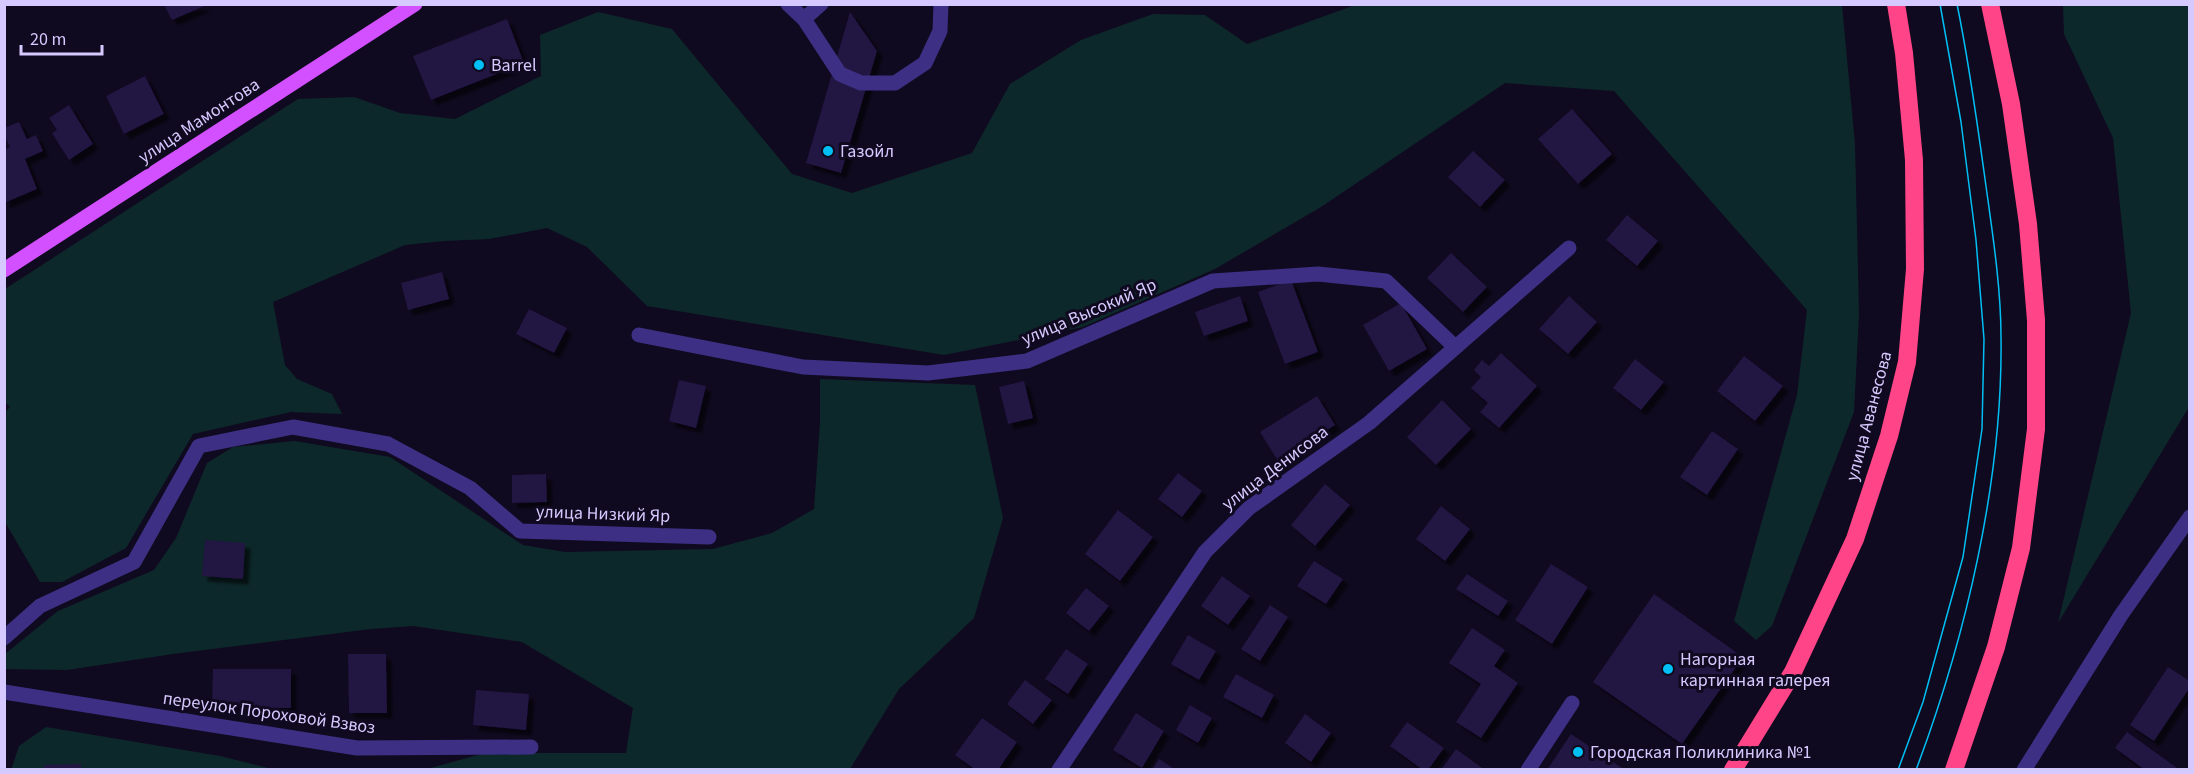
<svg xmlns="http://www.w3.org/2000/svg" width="2194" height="774" viewBox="0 0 2194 774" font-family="'Source Sans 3',sans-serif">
  <defs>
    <filter id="shadow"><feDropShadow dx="5.5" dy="5.5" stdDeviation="1.5" flood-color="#0009"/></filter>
  </defs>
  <rect width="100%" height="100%" fill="#100a20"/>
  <path fill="#0d282a" d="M 1358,4 L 1842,5 L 1855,144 L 1859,314 L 1854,412 L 1772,626 L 1756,640 L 1734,621 L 1797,395 L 1807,310 L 1614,91 L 1505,83 L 1321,207 L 1215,269 L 1083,327 L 944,355 L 647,306 L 587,247 L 547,228 L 489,239 L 444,241 L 405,245 L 273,302 L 285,365 L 297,379 L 332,394 L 342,414 L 291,412 L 193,434 L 126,548 L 62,582 L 40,582 L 5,522 L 4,413 L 10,407 L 4,401 L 5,289 L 298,99 L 354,97 L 400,113 L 455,119 L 541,76 L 540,35 L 598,12 L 672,29 L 792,174 L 852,193 L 972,153 L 1010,84 L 1081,40 L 1153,14 L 1205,15 L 1247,44 Z
    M 2063,5 L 2189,5 L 2189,407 L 2058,623 L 2131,313 L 2113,138 L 2064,34 Z
    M 820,379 L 975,385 L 1003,518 L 974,618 L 899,689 L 850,769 L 427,769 L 485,753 L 626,753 L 633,708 L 522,642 L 413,626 L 371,629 L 173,654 L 67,670 L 5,669 L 5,654 L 58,611 L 154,570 L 176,538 L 207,463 L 233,447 L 295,441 L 390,457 L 523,545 L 565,552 L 713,549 L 772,533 L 814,509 L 820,422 Z
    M 46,727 L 220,756 L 272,769 L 11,770 L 19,746 Z"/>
  <path fill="#231442" filter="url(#shadow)" d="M 164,5 L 207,5 L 172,20 Z
    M 850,12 L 877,51 L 841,173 L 806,163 Z
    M 507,19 L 524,63 L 431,100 L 413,56 Z
    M 145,76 L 164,114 L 124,134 L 106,96 Z
    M 69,105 L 93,144 L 69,160 L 52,133 L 57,130 L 49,118 Z
    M 1572,109 L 1612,154 L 1578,184 L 1538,139 Z
    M 19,122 L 27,139 L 36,135 L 43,151 L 25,159 L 37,189 L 4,203 L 4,150 L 10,147 L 4,135 L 4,128 Z
    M 1473,151 L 1505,180 L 1480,207 L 1448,177 Z
    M 1627,215 L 1658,241 L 1637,266 L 1606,240 Z
    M 1451,253 L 1487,287 L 1463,312 L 1427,278 Z
    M 442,272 L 449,299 L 408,310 L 401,283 Z
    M 1291,280 L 1318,352 L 1285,364 L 1258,292 Z
    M 1240,296 L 1248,321 L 1204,336 L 1195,312 Z
    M 1569,296 L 1597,322 L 1568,354 L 1539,329 Z
    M 1401,303 L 1427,349 L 1389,371 L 1363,325 Z
    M 529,309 L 567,328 L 554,353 L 516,334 Z
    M 1501,353 L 1537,386 L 1499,428 L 1480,412 L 1488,403 L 1471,388 L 1481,377 L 1474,370 L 1482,360 L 1489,366 Z
    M 1744,356 L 1783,386 L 1755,421 L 1717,391 Z
    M 1635,359 L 1664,382 L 1641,410 L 1613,388 Z
    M 679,380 L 706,386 L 696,428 L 669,421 Z
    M 1024,381 L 1033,418 L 1008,424 L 999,387 Z
    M 1317,396 L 1335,425 L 1278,461 L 1260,432 Z
    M 1442,400 L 1471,429 L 1436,465 L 1407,437 Z
    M 1712,431 L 1738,449 L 1707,495 L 1680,477 Z
    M 1178,473 L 1202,491 L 1182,517 L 1158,499 Z
    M 546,474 L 547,502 L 512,503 L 512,475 Z
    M 1325,484 L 1350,505 L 1315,546 L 1291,525 Z
    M 1441,506 L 1470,529 L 1445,561 L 1416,539 Z
    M 1118,510 L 1153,537 L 1120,581 L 1085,554 Z
    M 205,540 L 245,543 L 243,579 L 202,576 Z
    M 1314,561 L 1343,579 L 1326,604 L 1297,586 Z
    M 1551,564 L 1588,587 L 1552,644 L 1515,620 Z
    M 1467,574 L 1508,601 L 1498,616 L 1456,589 Z
    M 1222,576 L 1250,596 L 1228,625 L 1201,606 Z
    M 1086,588 L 1109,606 L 1089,631 L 1066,613 Z
    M 1654,594 L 1743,657 L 1682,744 L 1593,682 Z
    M 1270,605 L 1288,617 L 1260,661 L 1241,649 Z
    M 1472,628 L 1505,650 L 1494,666 L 1518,683 L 1481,738 L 1456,722 L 1481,684 L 1449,663 Z
    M 1188,635 L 1216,651 L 1199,680 L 1171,664 Z
    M 1066,649 L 1088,664 L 1068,694 L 1045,679 Z
    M 348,654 L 386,654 L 387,713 L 349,713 Z
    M 2168,667 L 2190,681 L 2190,687 L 2154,741 L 2130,725 Z
    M 213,669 L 291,669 L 291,708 L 212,708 Z
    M 1236,674 L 1274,695 L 1262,718 L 1223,697 Z
    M 1025,680 L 1052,700 L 1033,724 L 1007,704 Z
    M 476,690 L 529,694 L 526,730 L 473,725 Z
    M 1190,705 L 1212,718 L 1198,743 L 1176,730 Z
    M 1136,713 L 1164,731 L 1142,768 L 1113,750 Z
    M 1305,714 L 1331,733 L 1311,762 L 1285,743 Z
    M 982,718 L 1017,742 L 998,770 L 976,770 L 955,755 Z
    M 1407,722 L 1444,748 L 1428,770 L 1423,770 L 1390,746 Z
    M 2127,732 L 2180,770 L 2145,770 L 2115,748 Z
    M 1571,734 L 1625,770 L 1547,770 Z
    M 1456,749 L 1485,770 L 1441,770 Z
    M 1159,759 L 1176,770 L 1152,770 Z
    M 81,764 L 81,770 L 44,770 L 44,765 Z"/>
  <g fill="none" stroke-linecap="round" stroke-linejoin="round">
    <path stroke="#3d3084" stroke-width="15" d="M 788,4 L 804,19 L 821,4
      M 804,19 L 840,74 L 861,83 L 895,83 L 925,63 L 940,31 L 941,4
      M 639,335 L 803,367 L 928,373 L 1027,361 L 1213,281 L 1318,274 L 1386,281 L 1455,347
      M 4,638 L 40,606 L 134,562 L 199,446 L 293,427 L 388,444 L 470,488 L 520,531 L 709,537
      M 4,692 L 357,748 L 531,747
      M 1059,770 L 1205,552 L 1249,508 L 1369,423 L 1569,248
      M 1528,770 L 1572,703
      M 2024,770 L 2121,615 L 2190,517"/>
    <path stroke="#d250ff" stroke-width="15" d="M 4,270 L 415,4"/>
    <path stroke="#ff4487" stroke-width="18" d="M 1733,770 L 1793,672 L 1855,539 L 1889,436 L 1907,362 L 1915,269 L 1914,160 L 1904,53 L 1896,4
      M 1954,770 L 1996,647 L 2021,548 L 2036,429 L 2036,320 L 2028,224 L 2011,104 L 1990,4"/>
    <path stroke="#00bff4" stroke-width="1.5" d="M 1898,770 L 1923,702 L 1963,557 L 1982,429 L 1984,339 L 1976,240 L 1961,122 L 1940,4
      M 1916,770 C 1966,637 2003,479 2001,337 C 2001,286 1992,230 1985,179 C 1977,121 1969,62 1957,4"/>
  </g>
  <g fill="#00bff4" stroke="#100a20" stroke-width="2">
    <circle cx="479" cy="65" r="6"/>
    <circle cx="828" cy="151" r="6"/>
    <circle cx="1668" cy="669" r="6"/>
    <circle cx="1578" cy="752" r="6"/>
  </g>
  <g text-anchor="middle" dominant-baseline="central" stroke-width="6" stroke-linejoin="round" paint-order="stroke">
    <g font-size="18" fill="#d5c9ff" stroke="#100a20" text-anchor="start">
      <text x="491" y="65">Barrel</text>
      <text x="840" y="151">Газойл</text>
      <text x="1680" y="659">Нагорная<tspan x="1680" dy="21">картинная галерея</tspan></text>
      <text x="1590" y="752">Городская Поликлиника №1</text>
    </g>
    <g font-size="18" fill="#d5c9ff" stroke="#100a20">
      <text transform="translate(199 121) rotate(-33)">улица Мамонтова</text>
      <text transform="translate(1089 312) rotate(-23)">улица Высокий Яр</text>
      <text transform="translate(1869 416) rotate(-75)">улица Аванесова</text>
      <text transform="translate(1275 468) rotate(-37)">улица Денисова</text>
      <text transform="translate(603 514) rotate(2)">улица Низкий Яр</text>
      <text transform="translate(269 713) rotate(8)">переулок Пороховой Взвоз</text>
    </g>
  </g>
  <rect width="2194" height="774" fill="none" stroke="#d5c9ff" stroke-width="12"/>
  <path d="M21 45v9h81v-9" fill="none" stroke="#d5c9ff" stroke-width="3"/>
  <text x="30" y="45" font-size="18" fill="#d5c9ff" stroke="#100a20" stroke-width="4.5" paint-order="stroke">20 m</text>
</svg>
